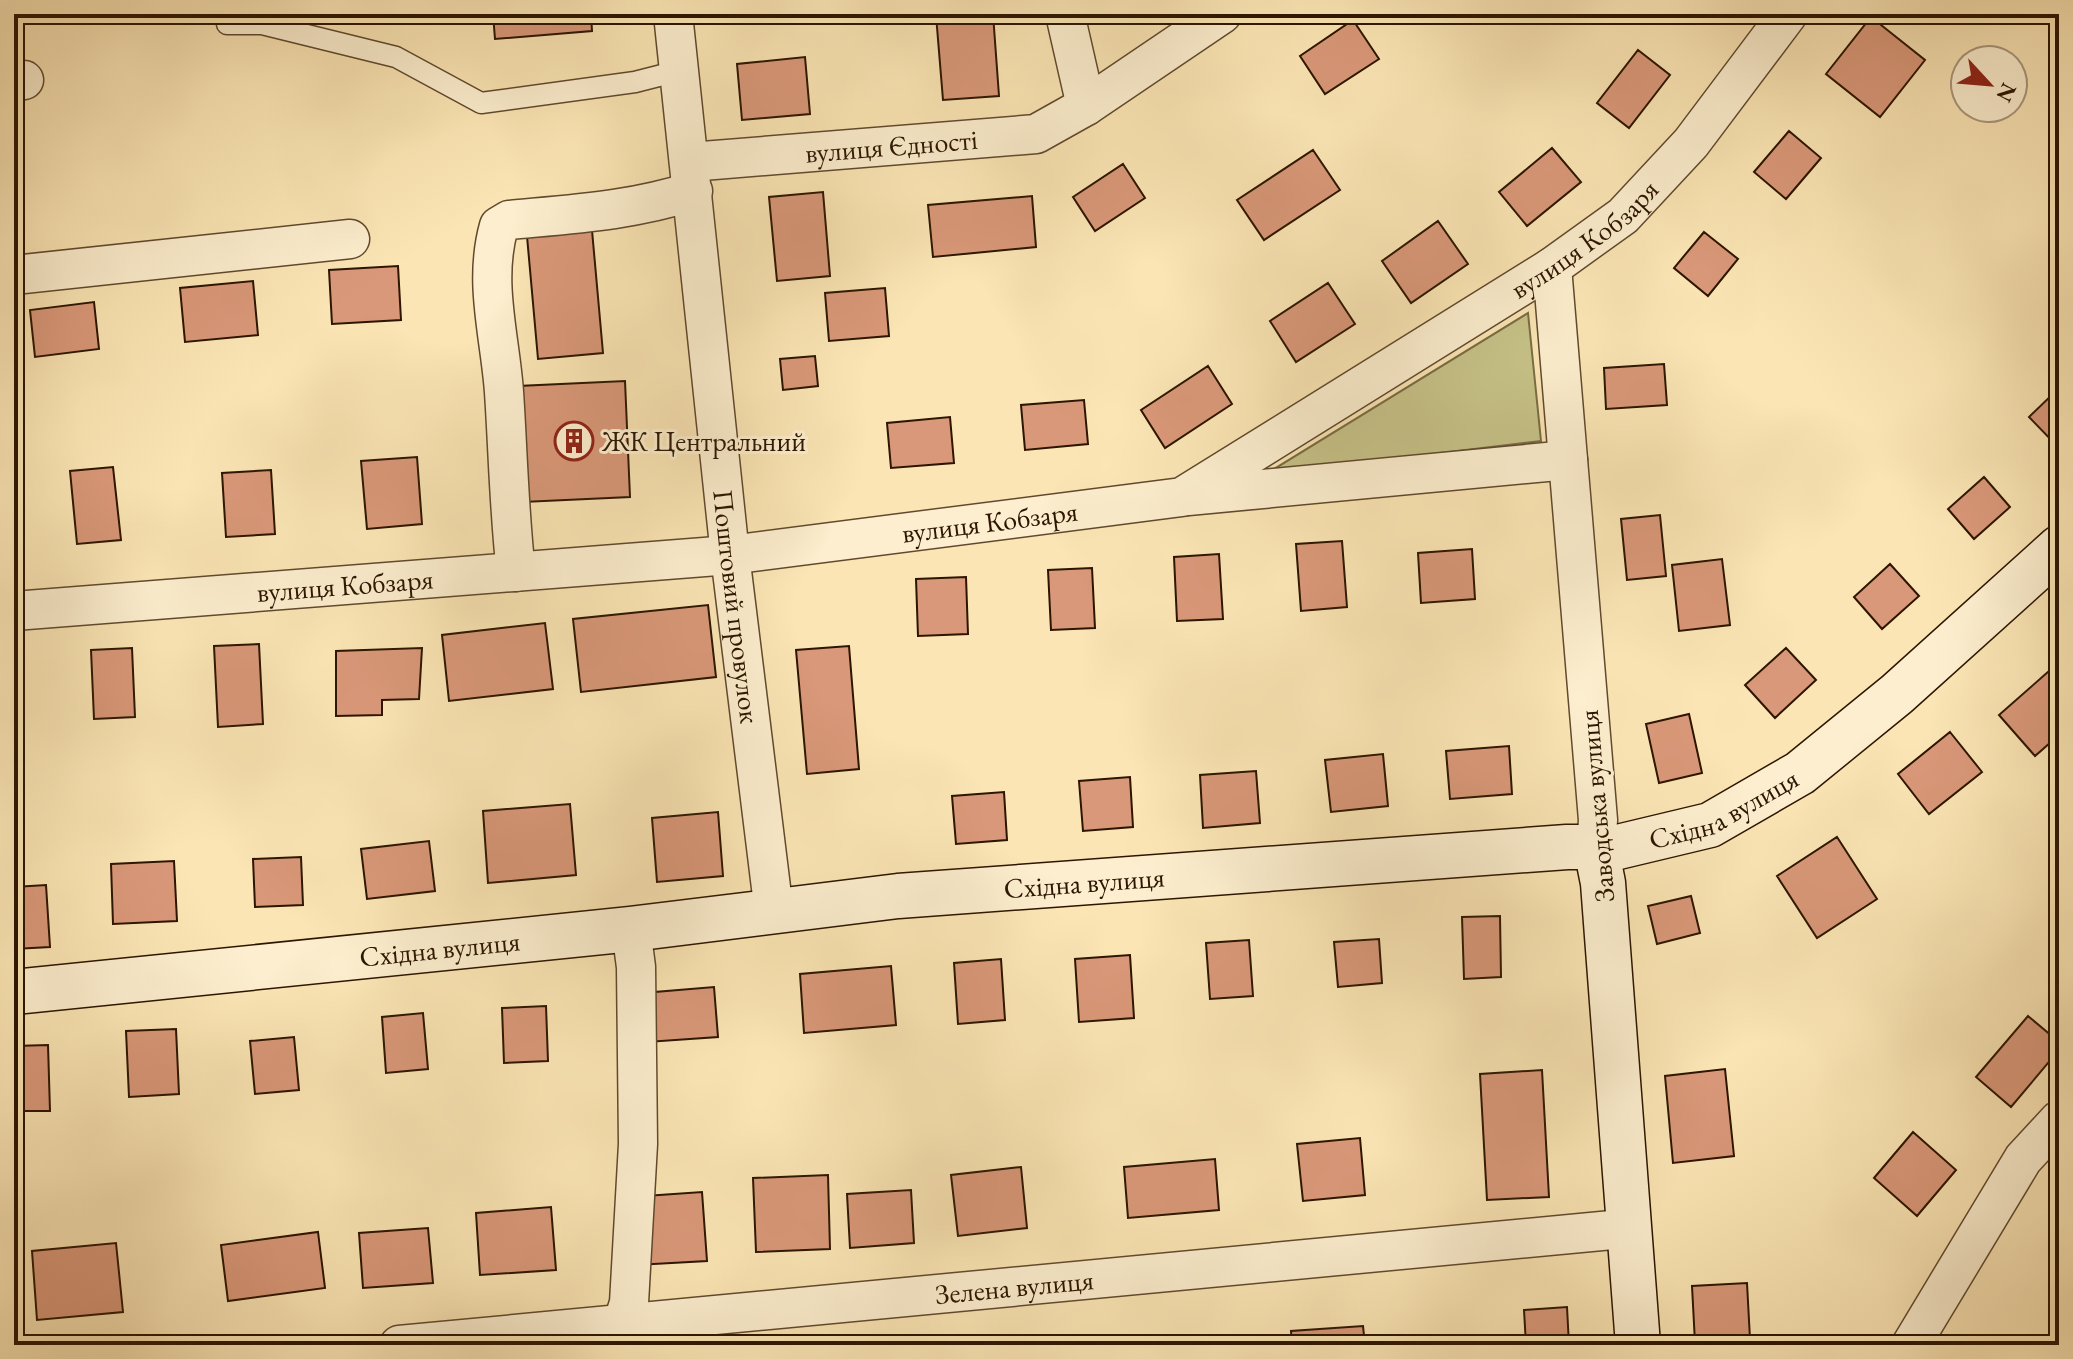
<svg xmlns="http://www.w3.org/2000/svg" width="2073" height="1359" viewBox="0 0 2073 1359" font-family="'EB Garamond',serif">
  <rect width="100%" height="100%" fill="#fbe5b4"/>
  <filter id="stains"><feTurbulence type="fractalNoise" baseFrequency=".0025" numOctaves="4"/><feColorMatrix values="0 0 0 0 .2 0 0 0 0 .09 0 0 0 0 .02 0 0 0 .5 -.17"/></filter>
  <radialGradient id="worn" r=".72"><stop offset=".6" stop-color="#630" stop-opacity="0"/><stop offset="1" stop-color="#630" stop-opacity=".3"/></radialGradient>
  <path fill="#c6c288" stroke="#796c44" stroke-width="2" d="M 1528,313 L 1541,441 L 1266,474 Z"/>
  <path fill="#d99879" stroke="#2c1501" stroke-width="2" d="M 493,14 L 591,14 L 592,31 L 495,39 Z
    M 993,14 L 999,96 L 943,100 L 936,15 Z
    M 1871,17 L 1925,60 L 1880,117 L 1826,74 Z
    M 1353,20 L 1379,59 L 1325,94 L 1300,56 Z
    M 1638,50 L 1670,75 L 1629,128 L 1597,103 Z
    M 805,57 L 810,114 L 742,120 L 737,64 Z
    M 1789,131 L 1821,158 L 1786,199 L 1754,172 Z
    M 1552,148 L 1581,182 L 1527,226 L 1499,192 Z
    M 1313,150 L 1340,190 L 1264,240 L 1237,200 Z
    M 1123,164 L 1145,198 L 1095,231 L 1073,197 Z
    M 823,192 L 830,276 L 777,281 L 769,197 Z
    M 1032,196 L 1036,247 L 933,257 L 928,205 Z
    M 591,219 L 603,353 L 538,359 L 526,225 Z
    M 1438,221 L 1468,264 L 1411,303 L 1382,261 Z
    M 1704,232 L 1738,259 L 1708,296 L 1674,268 Z
    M 398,266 L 401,320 L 332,324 L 329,270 Z
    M 253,281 L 258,335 L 185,342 L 180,288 Z
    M 1328,283 L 1355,324 L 1296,362 L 1270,321 Z
    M 885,288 L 889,336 L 829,341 L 825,293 Z
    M 94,302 L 99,349 L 35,357 L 30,310 Z
    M 815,356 L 818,386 L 783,390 L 780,359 Z
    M 1664,364 L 1667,405 L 1606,409 L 1604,368 Z
    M 1208,366 L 1232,404 L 1165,448 L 1141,410 Z
    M 625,381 L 630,497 L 523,502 L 518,386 Z
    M 2059,388 L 2059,448 L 2029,417 Z
    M 1084,400 L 1088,444 L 1025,450 L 1021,405 Z
    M 950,417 L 954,463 L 891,468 L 887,423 Z
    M 417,457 L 422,524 L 367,529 L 361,461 Z
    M 113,467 L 121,540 L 77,544 L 70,471 Z
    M 271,470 L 275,534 L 226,537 L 222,473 Z
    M 1984,477 L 2010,507 L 1974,539 L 1948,509 Z
    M 1660,515 L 1666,576 L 1627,580 L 1621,519 Z
    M 1342,541 L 1347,607 L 1301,611 L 1296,544 Z
    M 1472,549 L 1475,599 L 1421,603 L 1418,553 Z
    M 1219,554 L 1223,619 L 1177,621 L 1174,557 Z
    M 1722,559 L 1730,625 L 1679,631 L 1672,565 Z
    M 1890,564 L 1919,596 L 1882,629 L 1854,597 Z
    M 1092,568 L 1095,628 L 1051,630 L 1048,570 Z
    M 966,577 L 968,634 L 918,636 L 916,579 Z
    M 708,605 L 716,677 L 581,692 L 573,619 Z
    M 545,623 L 553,689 L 449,701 L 442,635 Z
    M 259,644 L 263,724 L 218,727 L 214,646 Z
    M 849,646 L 859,769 L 807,774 L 796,650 Z
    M 132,648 L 135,717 L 94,719 L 91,650 Z
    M 422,648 L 419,699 L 382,700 L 382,715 L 336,716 L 336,651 Z
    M 1786,648 L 1816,680 L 1775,718 L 1745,685 Z
    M 14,661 L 19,661 L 21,727 L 14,727 Z
    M 2057,664 L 2059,735 L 2035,756 L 1999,715 Z
    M 1689,714 L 1702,773 L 1659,783 L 1646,724 Z
    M 1950,732 L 1982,772 L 1929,814 L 1898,774 Z
    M 1509,746 L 1512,794 L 1450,799 L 1446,751 Z
    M 1383,754 L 1388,806 L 1331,812 L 1325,760 Z
    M 1256,771 L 1260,823 L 1203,828 L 1200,775 Z
    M 1130,777 L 1133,827 L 1083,831 L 1079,781 Z
    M 1004,792 L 1007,840 L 956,844 L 952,796 Z
    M 570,804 L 576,875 L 488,883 L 483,811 Z
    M 718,812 L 723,876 L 657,882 L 652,818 Z
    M 1837,837 L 1877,899 L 1817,938 L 1777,876 Z
    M 429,841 L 435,891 L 367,899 L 361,849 Z
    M 301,857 L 303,905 L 255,907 L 253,859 Z
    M 174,861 L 177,921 L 113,924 L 111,864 Z
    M 46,885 L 50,947 L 14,949 L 14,887 Z
    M 1691,896 L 1700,933 L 1657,944 L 1648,906 Z
    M 1500,916 L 1501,977 L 1464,979 L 1462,917 Z
    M 1379,939 L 1382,983 L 1338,987 L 1334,942 Z
    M 1249,940 L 1253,996 L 1210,999 L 1206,943 Z
    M 1130,955 L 1134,1018 L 1079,1022 L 1075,959 Z
    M 1001,959 L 1005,1020 L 958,1024 L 954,963 Z
    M 891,966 L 896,1025 L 804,1033 L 800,974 Z
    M 714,987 L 718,1037 L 647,1042 L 643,993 Z
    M 546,1006 L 548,1061 L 504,1063 L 502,1008 Z
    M 423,1013 L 428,1069 L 386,1073 L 382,1017 Z
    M 2028,1016 L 2059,1042 L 2059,1050 L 2011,1107 L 1976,1077 Z
    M 176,1029 L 179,1094 L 129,1097 L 126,1031 Z
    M 294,1037 L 299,1090 L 255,1094 L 250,1041 Z
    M 48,1045 L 50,1111 L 14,1111 L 14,1046 Z
    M 1725,1069 L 1734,1156 L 1673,1163 L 1665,1076 Z
    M 1542,1070 L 1549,1197 L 1487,1200 L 1480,1074 Z
    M 1913,1132 L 1956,1170 L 1917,1216 L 1874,1178 Z
    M 1360,1138 L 1365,1195 L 1303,1201 L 1297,1144 Z
    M 1215,1159 L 1219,1210 L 1128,1218 L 1124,1167 Z
    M 1021,1167 L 1027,1228 L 958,1236 L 951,1175 Z
    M 828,1175 L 830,1249 L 756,1252 L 753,1178 Z
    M 911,1190 L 914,1243 L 850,1248 L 847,1194 Z
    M 702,1192 L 707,1261 L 636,1265 L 631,1197 Z
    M 551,1207 L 556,1270 L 480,1275 L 476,1213 Z
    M 428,1228 L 433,1283 L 363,1288 L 359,1233 Z
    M 318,1232 L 325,1288 L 228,1301 L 221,1245 Z
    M 116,1243 L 123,1312 L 37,1320 L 32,1251 Z
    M 1747,1283 L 1750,1339 L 1695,1343 L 1692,1286 Z
    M 1567,1307 L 1569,1345 L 1526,1345 L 1524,1310 Z
    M 1363,1326 L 1365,1345 L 1292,1345 L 1291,1331 Z"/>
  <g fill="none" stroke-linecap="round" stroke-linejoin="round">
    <defs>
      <path id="lane" d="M 226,14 L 227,24 L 262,24 L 396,57 L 481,103 L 635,82 L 678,71"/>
      <g id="street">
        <path id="s1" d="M 673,14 L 730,555 L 774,912"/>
        <path d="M 1065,14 L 1086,106"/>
        <path d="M 14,81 L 24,80"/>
        <path id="s2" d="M 690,162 L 1036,134 L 1086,106 L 1222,14"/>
        <path d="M 1552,267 L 1598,820 L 1596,848"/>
        <path d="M 14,275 L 350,239"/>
        <path d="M 1188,496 L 1568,460"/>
        <path d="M 516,572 C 509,512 508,452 504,392 C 500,336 483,282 499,226 L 509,220 C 573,214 631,211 693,191"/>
        <path id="s3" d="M 14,611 L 730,555 L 1182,497 L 1552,267 L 1623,216 L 1691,143 L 1788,14"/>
        <path d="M 622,1325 L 629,1303 L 638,1144 L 636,967 L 631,929"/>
        <path id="s4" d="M 399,1345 L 1612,1230 L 1628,1231"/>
        <path d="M 1911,1345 L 2023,1159 L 2059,1120"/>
      </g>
      <g id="secondary">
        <path d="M 1596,848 L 1603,883 L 1638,1345"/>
        <path id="s5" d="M 14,992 L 631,929 L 898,896 L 1567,847 L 1618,847 L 1710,825 L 1800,773 L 1897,694 L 2059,548"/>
      </g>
    </defs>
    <use href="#lane" stroke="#60492e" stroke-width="23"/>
    <use href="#street" stroke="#60492e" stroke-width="41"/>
    <use href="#secondary" stroke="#2c1501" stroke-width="47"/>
    <use href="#lane" stroke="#fceece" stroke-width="20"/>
    <use href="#street" stroke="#fceece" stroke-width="38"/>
    <use href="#secondary" stroke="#fceece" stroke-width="44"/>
  </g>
  <defs>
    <symbol id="building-ring" viewBox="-11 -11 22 22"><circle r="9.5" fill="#fceece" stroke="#8f2418" stroke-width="1.5"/><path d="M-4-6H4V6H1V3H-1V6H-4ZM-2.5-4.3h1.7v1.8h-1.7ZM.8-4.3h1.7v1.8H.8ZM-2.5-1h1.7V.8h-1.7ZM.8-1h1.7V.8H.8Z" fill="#8f2418"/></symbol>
  </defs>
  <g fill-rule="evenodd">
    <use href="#building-ring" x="552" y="419" width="44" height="44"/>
  </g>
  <g text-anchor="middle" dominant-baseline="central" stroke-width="6" stroke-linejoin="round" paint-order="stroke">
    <g font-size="28" fill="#2c1501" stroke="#fceece">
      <text stroke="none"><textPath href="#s2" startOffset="202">вулиця Єдності</textPath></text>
      <text stroke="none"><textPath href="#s3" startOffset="1652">вулиця Кобзаря</textPath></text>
      <text stroke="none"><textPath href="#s3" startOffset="980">вулиця Кобзаря</textPath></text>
      <text stroke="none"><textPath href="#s3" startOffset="332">вулиця Кобзаря</textPath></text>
      <text stroke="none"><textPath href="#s1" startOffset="596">Поштовий провулок</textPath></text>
      <text stroke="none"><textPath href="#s5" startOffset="1724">Східна вулиця</textPath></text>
      <text transform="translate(1596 806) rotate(-95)">Заводська вулиця</text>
      <text stroke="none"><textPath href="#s5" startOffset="1076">Східна вулиця</textPath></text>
      <text stroke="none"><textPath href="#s5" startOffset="428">Східна вулиця</textPath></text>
      <text stroke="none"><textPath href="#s4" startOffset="618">Зелена вулиця</textPath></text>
    </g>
    <g font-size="28" fill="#2c1501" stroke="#fceece" text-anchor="start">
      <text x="602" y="441">ЖК Центральний</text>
    </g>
  </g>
  <rect width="2073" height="1359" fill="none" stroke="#fbe5b4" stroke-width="48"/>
  <rect x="16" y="16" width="2041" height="1327" fill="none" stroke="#2c1501" stroke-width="4"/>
  <rect x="24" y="24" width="2025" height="1311" fill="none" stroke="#2c1501" stroke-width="2"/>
  <g transform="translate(1989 84) rotate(116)"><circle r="38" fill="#fceece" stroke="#a9977c" stroke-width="2"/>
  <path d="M0-6L14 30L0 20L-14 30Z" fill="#8f2418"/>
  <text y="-12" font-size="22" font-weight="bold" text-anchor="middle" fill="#2c1501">N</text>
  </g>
  <rect width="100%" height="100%" filter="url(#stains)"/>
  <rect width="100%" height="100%" fill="url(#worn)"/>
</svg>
